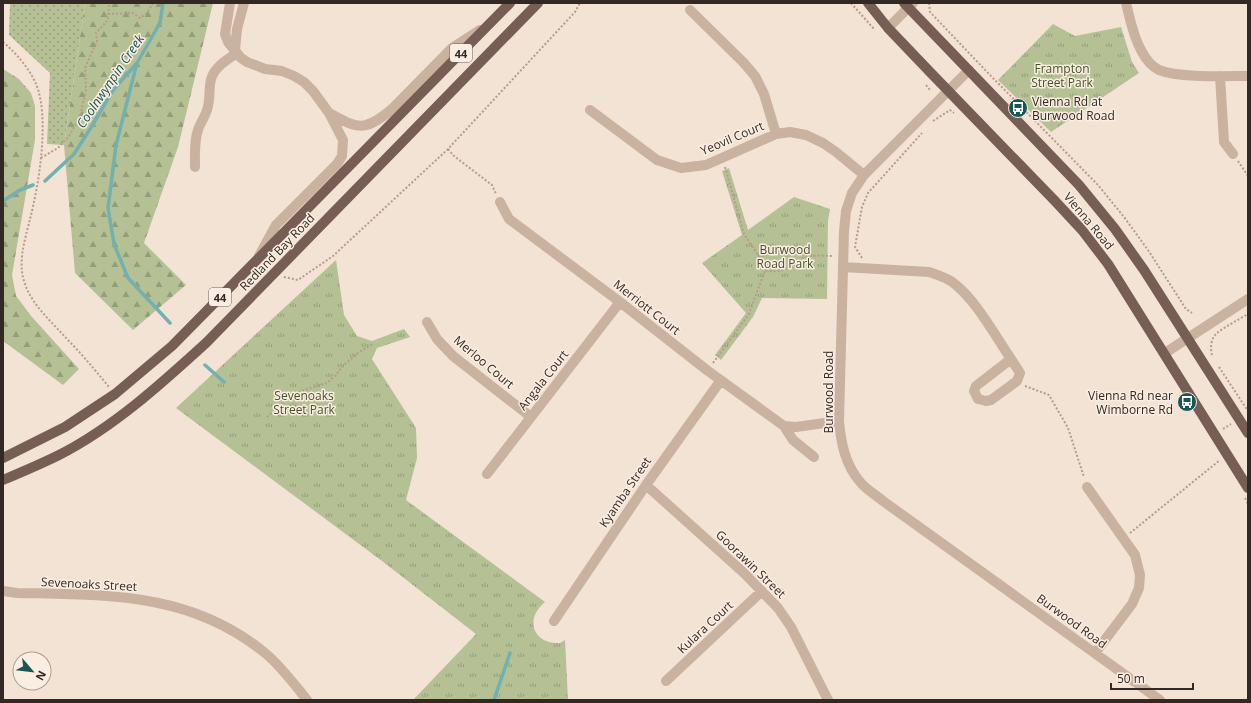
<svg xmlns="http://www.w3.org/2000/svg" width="1251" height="703" viewBox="0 0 1251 703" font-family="'Open Sans',sans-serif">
  <defs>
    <pattern id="grass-dots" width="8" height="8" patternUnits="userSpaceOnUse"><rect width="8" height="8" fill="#b5c195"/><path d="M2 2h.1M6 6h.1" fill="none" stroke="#949d79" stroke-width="1.8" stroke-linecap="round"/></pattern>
    <pattern id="forest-firs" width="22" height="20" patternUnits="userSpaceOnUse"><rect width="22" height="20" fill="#b5c195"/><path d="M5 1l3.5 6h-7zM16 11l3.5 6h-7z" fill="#949d79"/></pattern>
    <pattern id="park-tufts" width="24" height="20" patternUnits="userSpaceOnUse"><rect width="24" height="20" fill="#b5c195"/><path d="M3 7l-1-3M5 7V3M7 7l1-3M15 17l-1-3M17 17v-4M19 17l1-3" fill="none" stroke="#949d79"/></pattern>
  </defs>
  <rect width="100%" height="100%" fill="#f2e3d5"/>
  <path fill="url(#grass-dots)" d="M 10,3 L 85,3 L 64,145 L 47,144 L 50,73 L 9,35 Z"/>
  <path fill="url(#forest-firs)" d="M 85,3 L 213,3 L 178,147 L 144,243 L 186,285 L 133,330 L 75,273 L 64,145 Z
    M 3,69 L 19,79 L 31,93 L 35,106 L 35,140 L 12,275 L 16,296 L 32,317 L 79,369 L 63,385 L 3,341 Z"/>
  <path fill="url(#park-tufts)" d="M 1053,24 L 1075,36 L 1121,27 L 1132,62 L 1139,73 L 1051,132 L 998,80 Z
    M 729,168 L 748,230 L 794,197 L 830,209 L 828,221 L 827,299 L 762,298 L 753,317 L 721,360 L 715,355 L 746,313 L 702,263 L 742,235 L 722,171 Z
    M 336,260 L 344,315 L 357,336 L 372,341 L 404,329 L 410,337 L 377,348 L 372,359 L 416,428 L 417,458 L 406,500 L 545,602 C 524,619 533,644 560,643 L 565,640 L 568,700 L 413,700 L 476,634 L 382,561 L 176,408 Z"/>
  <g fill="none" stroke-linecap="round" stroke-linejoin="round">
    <path stroke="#73b0b0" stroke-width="3.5" d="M 137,63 L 116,145 L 108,208 L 114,244 L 128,278 L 170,323
      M 45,181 L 74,154 L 92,126 L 113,90 L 137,63 L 160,23 L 163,3
      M 3,201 L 20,190 L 33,185
      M 205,365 L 224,382
      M 494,700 L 510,653"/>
    <path stroke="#b69b8b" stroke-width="2" stroke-dasharray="2 2" stroke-linecap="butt" d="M 851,3 L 874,29
      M 929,3 L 930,12 L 988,73 L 1098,185 L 1124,217 L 1148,250 L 1186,309 L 1192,313
      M 108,14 L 133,13 L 140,18 L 147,13 L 153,3
      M 3,42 C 16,53 29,68 36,84 C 50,117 39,185 30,219 C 25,240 17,263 25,284 C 32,305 51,321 65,337 C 81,353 95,370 109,387
      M 926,85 L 930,90
      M 933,121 L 950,110 L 954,113
      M 448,149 L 454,156 L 492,185 L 496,194
      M 41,158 L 58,148 L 69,136 L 80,117 L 86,89 L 85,68 L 97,41 L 96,33 L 108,20 L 109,3
      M 1238,161 L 1248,176
      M 725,167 L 744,234 L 761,259 L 765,270 C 789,276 791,259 810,256 C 817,255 826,256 833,256
      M 862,258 L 855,247 L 862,207 L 868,193 L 922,133
      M 284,277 L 298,280 L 333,256 L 448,149 L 575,12 L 580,3
      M 1212,355 C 1210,349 1211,338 1216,334 C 1224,327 1238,320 1248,314
      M 713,363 L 749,314 L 765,270
      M 1219,367 L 1248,411
      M 1025,386 L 1049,395 L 1068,428 L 1084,477
      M 267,417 L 289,398 L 301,391 L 327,383 L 335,376 L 344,365 L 359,352 L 373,344
      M 1223,429 L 1231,424
      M 1245,498 L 1248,504
      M 1130,533 L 1220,460"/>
    <path stroke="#cab2a1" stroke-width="10" d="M 230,3 L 225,34 L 228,42 L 241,58 L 247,62 L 265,69 L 282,71 L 294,76 L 304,82 L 313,91 L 329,113 L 343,140 L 342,156 L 337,164 L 276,225 L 259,256
      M 1126,3 C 1130,19 1133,36 1141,50 C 1145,58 1151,66 1159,70 C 1179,78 1225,76 1248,76
      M 690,10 L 743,62 L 755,76 L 764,94 L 776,134
      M 888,28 L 913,3
      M 235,50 L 237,29 L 244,3
      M 969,70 L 864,175 L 852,193 L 846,211 L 844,231 L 839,421 C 841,443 845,465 861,483 C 867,490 876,495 883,501 L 1160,700
      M 1220,76 L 1224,142 L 1233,154
      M 590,110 L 657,160 L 681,168 L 706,165 L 776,134 L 790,132 L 806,135 L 823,143 L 836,152 L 864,175
      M 329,113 C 358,129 364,132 391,110 L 452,48 L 480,30
      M 195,167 C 195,155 194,141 198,130 C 200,123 205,117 207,110 C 210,102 209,94 210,85 C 211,69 225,61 237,53
      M 500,202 L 509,219 L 620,302 L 708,371 L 784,426 L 796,427 L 839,421
      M 843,267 L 929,272 C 938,275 949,278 956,285 C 977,302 996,337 1011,359
      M 427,322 L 437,339 L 453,356 L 531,417
      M 1165,353 L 1248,299
      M 1011,359 L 1020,373 L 1017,381 L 991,400 L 986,401 L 978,399 L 974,391 L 976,386 Z
      M 784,426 L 793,440 L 814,457
      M 487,474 L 620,302
      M 646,485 L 744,573 L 778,608 L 791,627 L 828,700
      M 1087,487 L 1135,555 L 1140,575 L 1139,588 L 1132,604 L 1095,653
      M 3,591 L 17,593 C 107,595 191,592 265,653 C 281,666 294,684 307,700
      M 554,621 L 646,485 L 721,380
      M 666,681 L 762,591"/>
    <path stroke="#775e54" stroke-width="10" d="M 868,3 L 888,28 L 930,72 L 1055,201 L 1082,230 L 1108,264 L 1248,488
      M 904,3 L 1079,185 L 1115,229 L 1144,270 L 1248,433
      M 3,458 L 65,427 L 115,394 L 172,346 L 510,3
      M 3,480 C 22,472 41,464 59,455 C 114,427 162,383 207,342 L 538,3"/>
  </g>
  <defs>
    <symbol id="bus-disc" viewBox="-11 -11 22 22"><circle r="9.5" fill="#185757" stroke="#faede1"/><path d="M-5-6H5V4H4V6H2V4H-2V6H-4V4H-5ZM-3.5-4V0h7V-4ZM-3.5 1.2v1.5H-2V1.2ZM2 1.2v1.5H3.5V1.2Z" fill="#fff"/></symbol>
  </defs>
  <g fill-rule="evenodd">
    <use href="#bus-disc" x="1007" y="97" width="22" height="22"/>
    <use href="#bus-disc" x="1176" y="391" width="22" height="22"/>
  </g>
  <g text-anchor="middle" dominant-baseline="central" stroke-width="3" stroke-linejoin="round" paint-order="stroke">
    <g fill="#faede1" stroke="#6f635d" stroke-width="1">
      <rect x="450" y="44" width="22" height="18" rx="3"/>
      <rect x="209" y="288" width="22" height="18" rx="3"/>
    </g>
    <g font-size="11" font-weight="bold" fill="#342824">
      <text x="461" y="53">44</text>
      <text x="220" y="297">44</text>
    </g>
    <g font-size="12" fill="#465327" stroke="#faede1">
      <text x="1062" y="68">Frampton<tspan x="1062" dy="14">Street Park</tspan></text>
      <text x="785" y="249">Burwood<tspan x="785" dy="14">Road Park</tspan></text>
      <text x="304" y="395">Sevenoaks<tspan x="304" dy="14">Street Park</tspan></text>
    </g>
    <g font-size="12" fill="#342824" stroke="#faede1" text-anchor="start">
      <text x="1032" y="101">Vienna Rd at<tspan x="1032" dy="14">Burwood Road</tspan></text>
      <text x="1173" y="395" text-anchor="end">Vienna Rd near<tspan x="1173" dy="14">Wimborne Rd</tspan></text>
    </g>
    <g font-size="12" fill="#342824" stroke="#faede1">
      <text transform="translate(732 138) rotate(-23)">Yeovil Court</text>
      <text transform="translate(1089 221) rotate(50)">Vienna Road</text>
      <text transform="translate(277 252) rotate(-46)">Redland Bay Road</text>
      <text transform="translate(647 307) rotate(38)">Merriott Court</text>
      <text transform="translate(484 362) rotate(40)">Merloo Court</text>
      <text transform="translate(543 380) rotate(-52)">Angala Court</text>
      <text transform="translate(828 392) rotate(-90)">Burwood Road</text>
      <text transform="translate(625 492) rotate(-56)">Kyamba Street</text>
      <text transform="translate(751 564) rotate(44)">Goorawin Street</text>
      <text transform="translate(89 584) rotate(3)">Sevenoaks Street</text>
      <text transform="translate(1072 621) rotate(36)">Burwood Road</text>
      <text transform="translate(705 627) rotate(-43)">Kulara Court</text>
    </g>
    <g font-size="13" font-style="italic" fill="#185757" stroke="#faede1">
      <text transform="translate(110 81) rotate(-56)">Coolnwynpin Creek</text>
    </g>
  </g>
  <rect width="1251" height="703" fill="none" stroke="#342824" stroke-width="8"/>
  <g transform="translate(32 671) rotate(118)"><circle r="19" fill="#faede1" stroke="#ab9e95"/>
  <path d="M0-3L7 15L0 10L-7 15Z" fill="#185757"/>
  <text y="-6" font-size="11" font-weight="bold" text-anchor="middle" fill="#342824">N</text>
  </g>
  <path d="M1111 683v6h82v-6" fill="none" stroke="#342824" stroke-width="2"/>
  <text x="1117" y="683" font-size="12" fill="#342824" stroke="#faede1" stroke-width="3" paint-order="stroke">50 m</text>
</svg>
